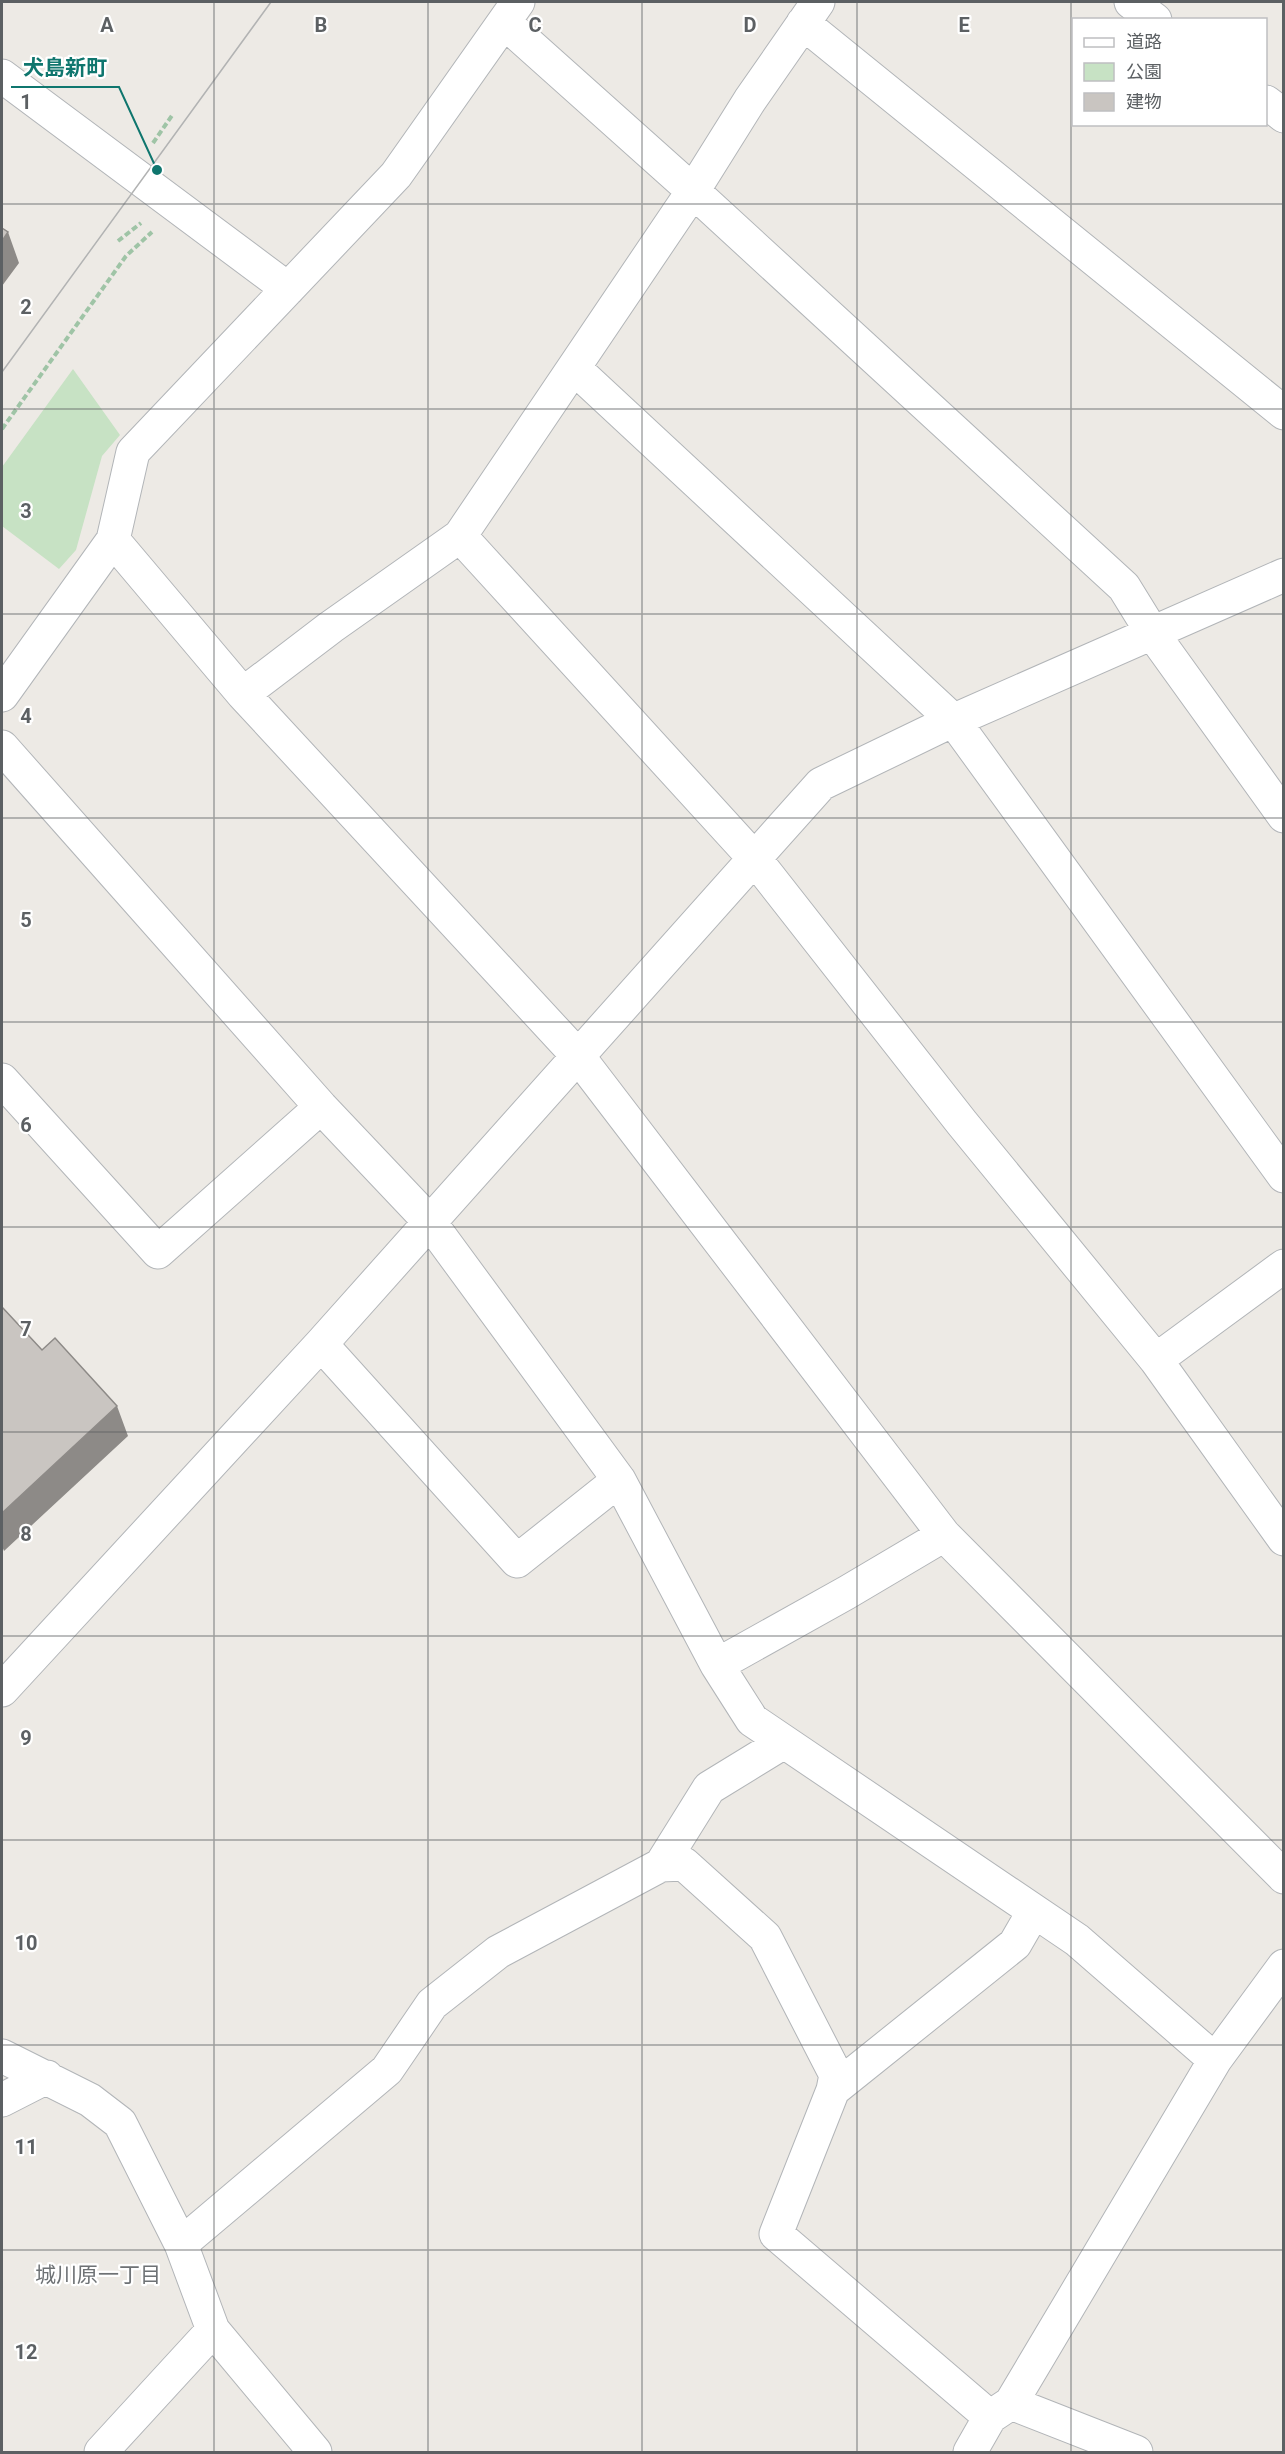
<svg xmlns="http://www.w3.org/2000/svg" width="1285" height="2454" viewBox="0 0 1285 2454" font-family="Roboto,'Noto Sans JP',sans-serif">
  <rect width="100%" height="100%" fill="#edeae5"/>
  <path fill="#c7e2c4" d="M 73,369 L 120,435 L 102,456 L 76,550 L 59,569 L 2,526 L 2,467 Z"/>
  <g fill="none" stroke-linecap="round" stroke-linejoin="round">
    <defs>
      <path id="minor" d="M 1131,2 L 1155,20
        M 504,22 L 693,191 L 1124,587 L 1153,634 L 1284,816
        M 803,23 L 1284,413
        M 2,76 L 288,289
        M 1266,102 L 1284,116
        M 574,368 L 954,721 L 1284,1176
        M 460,536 L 755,859 L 962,1123 L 1156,1360 L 1284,1539
        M 113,540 L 133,452 L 396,175 L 518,2
        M 243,694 L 331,627 L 460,536 L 693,191 L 750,100 L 818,2
        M 2,695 L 113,540 L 243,694 L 578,1056 L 944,1535 L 1284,1877
        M 2,747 L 321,1107 L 429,1221 L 619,1480 L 717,1665 L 846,1593 L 944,1535
        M 2,1080 L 158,1252 L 321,1107
        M 321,1344 L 517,1561 L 619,1480
        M 1156,1360 L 1284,1266
        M 717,1665 L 752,1720 L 1077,1940 L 1215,2060
        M 2,1690 L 321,1344 L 821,784 L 941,726 L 1284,575
        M 661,1865 L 709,1788 L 784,1742
        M 2,2056 L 90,2100 L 120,2123 L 181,2244 L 213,2330 L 315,2452
        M 833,2090 L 1015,1944 L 1034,1911
        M 2,2100 L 47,2077
        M 181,2244 L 387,2070 L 432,2004 L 498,1952 L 661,1865 L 684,1864 L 765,1937 L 836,2075 L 833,2090 L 776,2234 L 990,2417
        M 1011,2403 L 1136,2452
        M 101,2452 L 213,2330
        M 970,2452 L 990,2417 L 1011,2403 L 1215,2060 L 1284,1966"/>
    </defs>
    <use href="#minor" stroke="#b2b5b8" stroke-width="35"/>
    <path stroke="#9fc4a6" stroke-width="4" stroke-dasharray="6 3" stroke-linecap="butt" d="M 153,143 L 173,114
      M 118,241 L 141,223
      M 2,429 L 126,256 L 152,232"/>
    <use href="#minor" stroke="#fff" stroke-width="33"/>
    <path stroke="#b2b3b3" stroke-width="1.5" d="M 2,372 L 271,2"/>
  </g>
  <path fill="#8d8a87" d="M 8,232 L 19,263 L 2,286 L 2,241 Z
    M 117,1406 L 128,1436 L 4,1551 L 2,1546 L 2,1513 Z"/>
  <path fill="#c9c5c1" stroke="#8d8a87" stroke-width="1.5" d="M 2,228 L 8,232 L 2,241 Z
    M 2,1307 L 42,1350 L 55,1338 L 117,1406 L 2,1513 Z"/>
  <path fill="none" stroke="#5c6063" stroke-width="1.5" stroke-opacity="0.55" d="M 214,2 L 214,2452M 428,2 L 428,2452M 642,2 L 642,2452M 857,2 L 857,2452M 1071,2 L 1071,2452M 2,204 L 1284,204M 2,409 L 1284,409M 2,614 L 1284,614M 2,818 L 1284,818M 2,1022 L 1284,1022M 2,1227 L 1284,1227M 2,1432 L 1284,1432M 2,1636 L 1284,1636M 2,1840 L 1284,1840M 2,2045 L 1284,2045M 2,2250 L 1284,2250"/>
  <g text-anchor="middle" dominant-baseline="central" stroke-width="4.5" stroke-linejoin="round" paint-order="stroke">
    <g font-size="21" fill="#6e7275" stroke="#fff">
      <text x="98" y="2275">城川原一丁目</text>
    </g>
  </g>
  <g font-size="20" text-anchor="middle" font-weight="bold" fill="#5c6063" stroke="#fff" stroke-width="4.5" stroke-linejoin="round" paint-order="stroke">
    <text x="107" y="32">A</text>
    <text x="321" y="32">B</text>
    <text x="535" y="32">C</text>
    <text x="750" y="32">D</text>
    <text x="964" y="32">E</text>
    <text x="26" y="109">1</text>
    <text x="26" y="314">2</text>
    <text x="26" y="518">3</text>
    <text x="26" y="723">4</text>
    <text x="26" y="927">5</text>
    <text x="26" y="1132">6</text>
    <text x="26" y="1336">7</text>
    <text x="26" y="1541">8</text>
    <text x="26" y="1745">9</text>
    <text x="26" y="1950">10</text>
    <text x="26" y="2154">11</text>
    <text x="26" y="2359">12</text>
  </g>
  <path fill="none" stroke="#0f766e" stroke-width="2" d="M157 170L119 87H11"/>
  <circle fill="#0f766e" stroke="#fff" stroke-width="2" cx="157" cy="170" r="6"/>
  <g font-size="21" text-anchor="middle" font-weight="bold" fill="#0f766e" stroke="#fff" stroke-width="4.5" stroke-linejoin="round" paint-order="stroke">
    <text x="65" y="75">犬島新町</text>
  </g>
  <rect width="1285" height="2454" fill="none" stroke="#5c6063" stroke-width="6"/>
  <rect x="1072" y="18" width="195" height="108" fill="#ffffff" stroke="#bebfc1" stroke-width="1.5"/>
  <rect x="1084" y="38" width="30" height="9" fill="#ffffff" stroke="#bebfc1" stroke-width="1.5"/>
  <text x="1126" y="48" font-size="18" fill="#5c6063">道路</text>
  <rect x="1084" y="63" width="30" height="18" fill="#c7e2c4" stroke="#bebfc1" stroke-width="1.5"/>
  <text x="1126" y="78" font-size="18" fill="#5c6063">公園</text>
  <rect x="1084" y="93" width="30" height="18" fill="#c9c5c1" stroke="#bebfc1" stroke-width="1.5"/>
  <text x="1126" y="108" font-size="18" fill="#5c6063">建物</text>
</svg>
